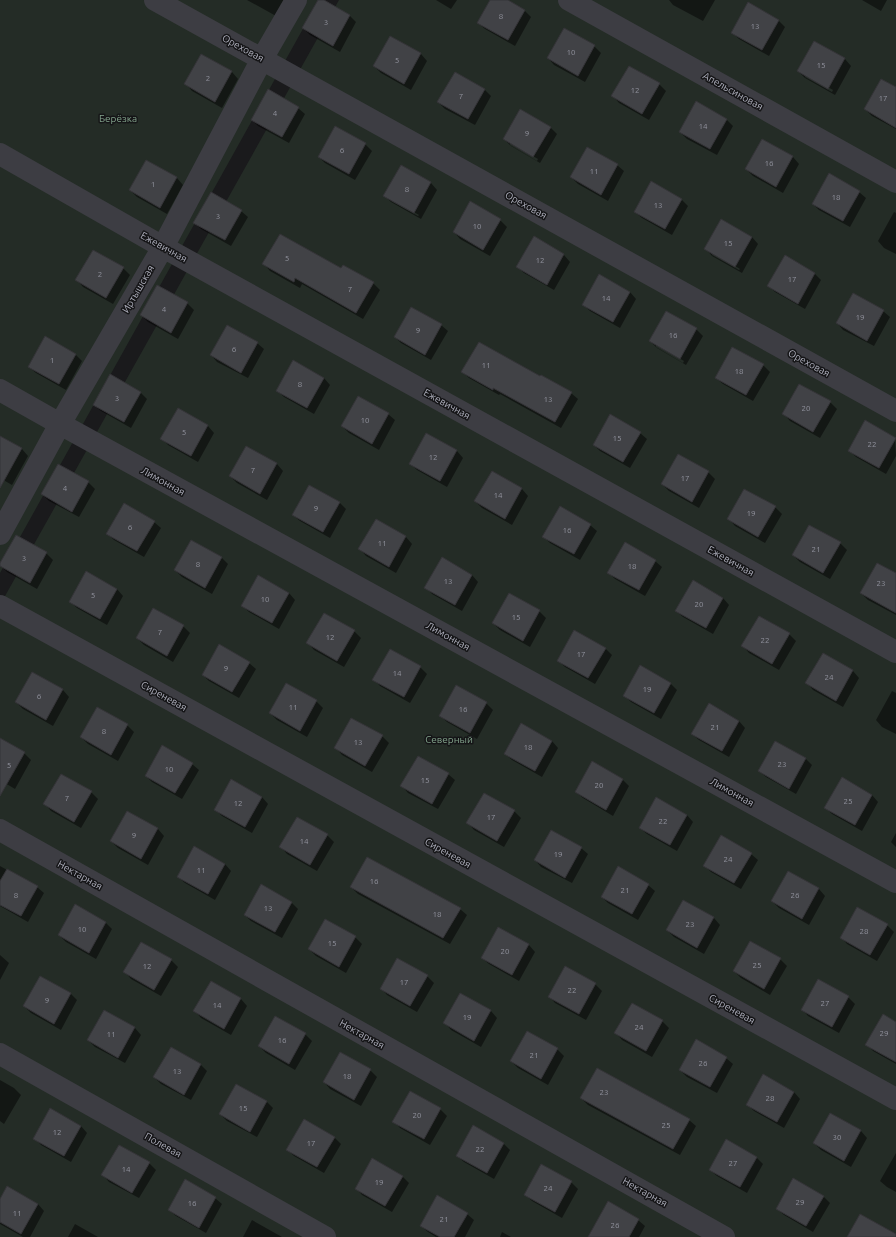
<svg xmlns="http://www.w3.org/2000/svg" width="896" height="1237" viewBox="0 0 896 1237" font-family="Ubuntu,sans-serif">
  <rect width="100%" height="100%" fill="#1a1a1c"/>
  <path fill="#242c26" d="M 0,0 L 319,0 L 0,573 Z
    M 339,0 L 896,0 L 896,1237 L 0,1237 L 0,605 Z"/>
  <path fill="#0007" fill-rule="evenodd" d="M 247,0 L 285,0 L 276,16 Z
    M 319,0 L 322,0 L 350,16 L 356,22 L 340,52 L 310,35 L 303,28 Z
    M 436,0 L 457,0 L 451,9 Z
    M 491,0 L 506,0 L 525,11 L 531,17 L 515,46 L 485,29 L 478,23 Z
    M 669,0 L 715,0 L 703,21 L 673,5 Z
    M 862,0 L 887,0 L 881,11 Z
    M 778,20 L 785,27 L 769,56 L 739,39 L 732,32 Z
    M 564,29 L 594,46 L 601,53 L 585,82 L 554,65 L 548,58 Z
    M 391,37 L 421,54 L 427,61 L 411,90 L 381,73 L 374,66 Z
    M 815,42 L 845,59 L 851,66 L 835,95 L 805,78 L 798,71 ZM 805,74 L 833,90 L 832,92 L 805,77 Z
    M 202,55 L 232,72 L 238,79 L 222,108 L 192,91 L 186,84 Z
    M 455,73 L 485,90 L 491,96 L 475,125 L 445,109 L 438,102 Z
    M 659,84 L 666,91 L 649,120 L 619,103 L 613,96 Z
    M 896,88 L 896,129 L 872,116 L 865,109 Z
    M 696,103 L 727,120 L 733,126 L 717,155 L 687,139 L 680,132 Z
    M 298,108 L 305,114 L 289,143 L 258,126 L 252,120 Z
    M 550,127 L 557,134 L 540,163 L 511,146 L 504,139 ZM 510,143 L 538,159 L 537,161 L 510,145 Z
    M 763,140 L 793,157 L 799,164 L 783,193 L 753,176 L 746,169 Z
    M 365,144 L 372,151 L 355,180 L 325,163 L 319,157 Z
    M 146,161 L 177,178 L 183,185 L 167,214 L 137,197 L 130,190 Z
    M 617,165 L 624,171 L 608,201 L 578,184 L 571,177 Z
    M 401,166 L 431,183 L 437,190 L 421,219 L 391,202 L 384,195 ZM 391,199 L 419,215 L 418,216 L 391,201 Z
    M 859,192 L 866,198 L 850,227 L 819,210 L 813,204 Z
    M 682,200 L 688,206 L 672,235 L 642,218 L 635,212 Z
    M 241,211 L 248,217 L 231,246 L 201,229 L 195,223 Z
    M 894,212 L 896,213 L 896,254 L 884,248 L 878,241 Z
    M 500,220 L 507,227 L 490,256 L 460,239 L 454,232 Z
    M 752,237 L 758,244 L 742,273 L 712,256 L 706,249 ZM 712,252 L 740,269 L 739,270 L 712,255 Z
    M 534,238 L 564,255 L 570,262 L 554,290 L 524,273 L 518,267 Z
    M 785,257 L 815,274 L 821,280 L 805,309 L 775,292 L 769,286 Z
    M 264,264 L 341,270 L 373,283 L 380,290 L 363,319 L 302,284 L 300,288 L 270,271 Z
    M 123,268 L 130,275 L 113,304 L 83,287 L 77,280 Z
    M 630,292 L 636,299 L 620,328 L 590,311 L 583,304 Z
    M 187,303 L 194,310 L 178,339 L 148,322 L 141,315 Z
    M 883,311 L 890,317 L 874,346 L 843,330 L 837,323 Z
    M 666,312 L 696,329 L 703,336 L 686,365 L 657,348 L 650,341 ZM 656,345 L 684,361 L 683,363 L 656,347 Z
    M 441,325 L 448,331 L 431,360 L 401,343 L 395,337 Z
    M 257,343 L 264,349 L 248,378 L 217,362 L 211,355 Z
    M 76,355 L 82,361 L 66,390 L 36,373 L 29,367 Z
    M 763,365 L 770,372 L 753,401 L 723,384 L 716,378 Z
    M 463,372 L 540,377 L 571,393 L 578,399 L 561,428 L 500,394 L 499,395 L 469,378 Z
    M 111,376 L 141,393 L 147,399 L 131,428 L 101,411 L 94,405 Z
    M 324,378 L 330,385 L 314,414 L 284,397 L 277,390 Z
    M 830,402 L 837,409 L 820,438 L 790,421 L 784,414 Z
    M 178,409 L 208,426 L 214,433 L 198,462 L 168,445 L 162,438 Z
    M 388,414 L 395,420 L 379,450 L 349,433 L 342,426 Z
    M 640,433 L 647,439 L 630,468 L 600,451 L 594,445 Z
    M 427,434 L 457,451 L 463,458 L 447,487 L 417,470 L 410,463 Z
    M 0,437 L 22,449 L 28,456 L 12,485 L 0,478 Z
    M 895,438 L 896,456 L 886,474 L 856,457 L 849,450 Z
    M 246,447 L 277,464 L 283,471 L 267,500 L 237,483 L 230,476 Z
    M 679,455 L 708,472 L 715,479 L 699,508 L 669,491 L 662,484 Z
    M 492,472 L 522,489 L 528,496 L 512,525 L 482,508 L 475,501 Z
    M 88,482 L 95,489 L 79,517 L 49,501 L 42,494 Z
    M 340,503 L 346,509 L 330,538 L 300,521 L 293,515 Z
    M 775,507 L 782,514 L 765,543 L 735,526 L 729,519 Z
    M 376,520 L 406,537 L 412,544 L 396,573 L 366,556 L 360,549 Z
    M 154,522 L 161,528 L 144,557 L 114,540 L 108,534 Z
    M 590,525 L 597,531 L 580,560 L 550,543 L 544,537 Z
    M 16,536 L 46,553 L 53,560 L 37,589 L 7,572 L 0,565 Z
    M 840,543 L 847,550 L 830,579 L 800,562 L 793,555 Z
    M 222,558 L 228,564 L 212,594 L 182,577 L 175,570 Z
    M 442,559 L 472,575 L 478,582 L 462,611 L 432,594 L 426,587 Z
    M 655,561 L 662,567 L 645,596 L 615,579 L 609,573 Z
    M 896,574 L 896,615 L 868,600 L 861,593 Z
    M 259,576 L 289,593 L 295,600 L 279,629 L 249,612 L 243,606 Z
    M 693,581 L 723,598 L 729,605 L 713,634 L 683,617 L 676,611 Z
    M 117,589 L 123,596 L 107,625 L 77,608 L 70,601 Z
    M 509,594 L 539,611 L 546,618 L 530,647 L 500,630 L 493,623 Z
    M 183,626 L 190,633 L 173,662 L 144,645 L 137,638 Z
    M 354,631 L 361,638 L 344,667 L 314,650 L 308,643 Z
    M 789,634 L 796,641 L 779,670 L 749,653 L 743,646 Z
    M 605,648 L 612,655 L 595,684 L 565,667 L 559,661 Z
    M 823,654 L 853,671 L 859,678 L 843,707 L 813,690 L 807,683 Z
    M 249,663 L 256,669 L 239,698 L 209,681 L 203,675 Z
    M 420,667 L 427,674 L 410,703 L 380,686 L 374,679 Z
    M 33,673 L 63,690 L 69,697 L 53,726 L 23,709 L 16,702 Z
    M 670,683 L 677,690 L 661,719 L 631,702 L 624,695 Z
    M 457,686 L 486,703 L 493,710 L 477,739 L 447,722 L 440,715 Z
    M 892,691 L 896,693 L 896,734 L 882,727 L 876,720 Z
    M 316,701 L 323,708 L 307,737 L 277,720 L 270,713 Z
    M 709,705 L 739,721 L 745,728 L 729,757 L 699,740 L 692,734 Z
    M 127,725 L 134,732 L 118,761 L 88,744 L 81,737 Z
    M 522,725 L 552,741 L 558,748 L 542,777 L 512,760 L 505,754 Z
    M 382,736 L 389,743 L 372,772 L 342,755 L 336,748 Z
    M 0,739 L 24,753 L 31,760 L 15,789 L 0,780 Z
    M 776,742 L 806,759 L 812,765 L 796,794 L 766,777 L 759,771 Z
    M 192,764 L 199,770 L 182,799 L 152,782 L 146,776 Z
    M 448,774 L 455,780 L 438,809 L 408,793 L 402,786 Z
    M 623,780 L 629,786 L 613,816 L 583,798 L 576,792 Z
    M 91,792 L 98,799 L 81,828 L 51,811 L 45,804 Z
    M 872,795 L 878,802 L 862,831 L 832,814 L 825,807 Z
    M 262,797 L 268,804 L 252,833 L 222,816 L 215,809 Z
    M 514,811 L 521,818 L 504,847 L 474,830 L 468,823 Z
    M 128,812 L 158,829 L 164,836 L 148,865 L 118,848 L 111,841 Z
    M 687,815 L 693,822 L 677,851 L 647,834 L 640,828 Z
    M 896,833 L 896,847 L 891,842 Z
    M 327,835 L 334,842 L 317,871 L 287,854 L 281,847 Z
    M 581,848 L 588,854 L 572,883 L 541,867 L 535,860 Z
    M 751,854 L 758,860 L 741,889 L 711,872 L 705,866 Z
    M 225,864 L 231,871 L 215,900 L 185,883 L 178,877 Z
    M 0,866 L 37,887 L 44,893 L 28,922 L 0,906 Z
    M 789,872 L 819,889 L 825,896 L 809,925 L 779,908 L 772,901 Z
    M 648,885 L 655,891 L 638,920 L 608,903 L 602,897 Z
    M 351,887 L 460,909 L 467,915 L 450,944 L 358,894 Z
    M 684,901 L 714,918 L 720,925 L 704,954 L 674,937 L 667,930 Z
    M 291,902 L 298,909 L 282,938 L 251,921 L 245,915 Z
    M 75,906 L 106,923 L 112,929 L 96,959 L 66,942 L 59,935 Z
    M 326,920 L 355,937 L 362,944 L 346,973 L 316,956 L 309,949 Z
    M 887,925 L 894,932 L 877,961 L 847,944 L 841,937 Z
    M 499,928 L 529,945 L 535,952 L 519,981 L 489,964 L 482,958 Z
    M 0,955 L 9,963 L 0,980 Z
    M 780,959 L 787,966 L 770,995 L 741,978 L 734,971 Z
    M 171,960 L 178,967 L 161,996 L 131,979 L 125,972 Z
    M 427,976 L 434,983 L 417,1012 L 387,995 L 381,988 Z
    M 41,977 L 71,994 L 77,1000 L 61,1030 L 31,1013 L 24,1006 Z
    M 211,982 L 241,999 L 247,1006 L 231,1035 L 201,1018 L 195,1011 Z
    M 595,984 L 602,991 L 586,1020 L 555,1003 L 549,996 Z
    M 461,994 L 491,1011 L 497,1018 L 481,1047 L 451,1030 L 445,1023 Z
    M 848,997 L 855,1004 L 839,1033 L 808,1016 L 802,1009 Z
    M 104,1011 L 135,1028 L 141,1035 L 125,1063 L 95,1047 L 88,1040 Z
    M 662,1021 L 669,1028 L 652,1057 L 622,1040 L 616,1033 Z
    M 896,1023 L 896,1064 L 873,1051 L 867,1044 Z
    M 527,1032 L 557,1049 L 564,1056 L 548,1085 L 518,1068 L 511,1061 Z
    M 305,1034 L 312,1041 L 295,1070 L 266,1053 L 259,1046 Z
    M 171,1048 L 201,1065 L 207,1071 L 191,1100 L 161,1084 L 154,1077 Z
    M 726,1058 L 733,1064 L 717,1093 L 687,1077 L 680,1070 Z
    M 370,1070 L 377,1077 L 361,1106 L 330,1089 L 324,1082 Z
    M 764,1075 L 794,1092 L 800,1099 L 784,1128 L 754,1111 L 747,1104 Z
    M 0,1080 L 14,1088 L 21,1095 L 4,1124 L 0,1121 Z
    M 581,1098 L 689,1120 L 696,1126 L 680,1155 L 588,1105 Z
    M 267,1102 L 273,1108 L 257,1137 L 227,1121 L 220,1114 Z
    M 51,1109 L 81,1126 L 87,1133 L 71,1162 L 41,1145 L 35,1138 Z
    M 440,1109 L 447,1116 L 430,1145 L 400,1128 L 394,1121 Z
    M 831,1114 L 861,1131 L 867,1138 L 851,1167 L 821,1150 L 814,1143 Z
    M 474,1127 L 504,1144 L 510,1150 L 494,1179 L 464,1162 L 457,1156 Z
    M 334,1137 L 341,1144 L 324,1173 L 294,1156 L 288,1150 Z
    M 727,1141 L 757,1158 L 763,1164 L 747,1193 L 717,1176 L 710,1170 Z
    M 896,1153 L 896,1192 L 887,1187 L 880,1181 Z
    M 149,1163 L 156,1170 L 139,1198 L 109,1182 L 103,1175 Z
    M 541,1165 L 571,1182 L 578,1189 L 562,1218 L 532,1201 L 525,1194 Z
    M 402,1176 L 409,1183 L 392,1212 L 362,1195 L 356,1188 Z
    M 823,1196 L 830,1203 L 813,1232 L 784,1215 L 777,1209 Z
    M 215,1198 L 222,1204 L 206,1233 L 176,1216 L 169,1210 Z
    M 0,1201 L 38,1204 L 44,1211 L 30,1237 L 23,1237 L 0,1224 Z
    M 467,1214 L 474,1220 L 465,1237 L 436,1237 L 428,1232 L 421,1226 Z
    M 252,1220 L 282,1237 L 243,1237 Z
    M 638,1220 L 645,1226 L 639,1237 L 597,1237 Z
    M 75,1224 L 98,1237 L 68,1237 Z
    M 502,1232 L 511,1237 L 500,1237 Z"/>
  <path fill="#414246" stroke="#353438" d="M 318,0 L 324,0 L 350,15 L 333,46 L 302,28 Z
    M 490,0 L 508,0 L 525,10 L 508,40 L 477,23 Z
    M 748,2 L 779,20 L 762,50 L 731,33 Z
    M 564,28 L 595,45 L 578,76 L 547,58 Z
    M 390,36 L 421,53 L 404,84 L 373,66 Z
    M 814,41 L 845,58 L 828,89 L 797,71 Z
    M 201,54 L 232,71 L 215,102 L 184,84 Z
    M 629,66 L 660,83 L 642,114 L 611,96 Z
    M 455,72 L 485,89 L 468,119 L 437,102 Z
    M 881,79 L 896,87 L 896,128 L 864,109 Z
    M 268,89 L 299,107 L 282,137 L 251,120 Z
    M 696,101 L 727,119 L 710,149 L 679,132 Z
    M 520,109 L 551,127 L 533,157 L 503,139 Z
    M 335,126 L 366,143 L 349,174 L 318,157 Z
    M 762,139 L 793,156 L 776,187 L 745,169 Z
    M 587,147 L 618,164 L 601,195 L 570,177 Z
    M 146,160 L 177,177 L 160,208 L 129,190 Z
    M 401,165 L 431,182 L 414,213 L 383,196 Z
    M 829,173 L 860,191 L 843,221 L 812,204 Z
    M 651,181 L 682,199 L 665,229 L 634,212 Z
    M 211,192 L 242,210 L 225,240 L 193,223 Z
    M 470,201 L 501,219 L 483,250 L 453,232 Z
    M 721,219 L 752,237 L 735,267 L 704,249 Z
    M 280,234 L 341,268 L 343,265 L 374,282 L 356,313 L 295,278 L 294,282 L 262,264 Z
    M 534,236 L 564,254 L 547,285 L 516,267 Z
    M 93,250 L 124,267 L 106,298 L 75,280 Z
    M 785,255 L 815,273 L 798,304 L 767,286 Z
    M 599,274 L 630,292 L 613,322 L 582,305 Z
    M 157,285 L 188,302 L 171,333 L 140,315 Z
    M 853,293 L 884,310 L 867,341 L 836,323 Z
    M 411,307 L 442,324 L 425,355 L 394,337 Z
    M 666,311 L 697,328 L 680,359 L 649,341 Z
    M 227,325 L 258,342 L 241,373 L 210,355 Z
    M 45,336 L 76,354 L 59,384 L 28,367 Z
    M 479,342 L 540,376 L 541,375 L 572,392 L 555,422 L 493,388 L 493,390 L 461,372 Z
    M 732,347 L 764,364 L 746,395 L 715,378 Z
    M 293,360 L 324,378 L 307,408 L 276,391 Z
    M 110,374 L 141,392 L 124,422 L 93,405 Z
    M 799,384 L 831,401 L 813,432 L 782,414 Z
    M 358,396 L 389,413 L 372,444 L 341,426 Z
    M 178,408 L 208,425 L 191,456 L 160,439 Z
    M 610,414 L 641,432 L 623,462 L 593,445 Z
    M 865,420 L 896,438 L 879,468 L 848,451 Z
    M 426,433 L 457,450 L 440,481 L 409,464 Z
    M 0,436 L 22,448 L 0,488 Z
    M 246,446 L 277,463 L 260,494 L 229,476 Z
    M 678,454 L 709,471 L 692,502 L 661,484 Z
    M 58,464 L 89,481 L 72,512 L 41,494 Z
    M 492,471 L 522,488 L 505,519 L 474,501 Z
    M 309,485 L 340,502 L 323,532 L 292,515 Z
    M 744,489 L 776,506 L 758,537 L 727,519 Z
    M 124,503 L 155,521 L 137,551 L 106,534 Z
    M 560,506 L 591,524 L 574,554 L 542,537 Z
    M 376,519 L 406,536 L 389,567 L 358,549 Z
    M 809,525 L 841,542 L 823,573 L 792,555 Z
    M 16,535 L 47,552 L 30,583 L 0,566 L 0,563 Z
    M 191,540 L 222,557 L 205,588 L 174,570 Z
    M 625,542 L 656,560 L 639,590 L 607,573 Z
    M 442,557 L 472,575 L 455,605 L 424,588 Z
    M 877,563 L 896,573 L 896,613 L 860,593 Z
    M 86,571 L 117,589 L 100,619 L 69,602 Z
    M 258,575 L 289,593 L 272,623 L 241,606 Z
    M 693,580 L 723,598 L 706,628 L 675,611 Z
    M 509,593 L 540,610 L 523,641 L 492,623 Z
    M 153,608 L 184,625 L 167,656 L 136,638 Z
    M 324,613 L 355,630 L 337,661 L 306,643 Z
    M 759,616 L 790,633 L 772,664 L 741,646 Z
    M 574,630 L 606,648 L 588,678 L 557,661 Z
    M 219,644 L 250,662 L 232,692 L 202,675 Z
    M 390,649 L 421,666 L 404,697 L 372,680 Z
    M 823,653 L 853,670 L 836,701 L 805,683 Z
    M 640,665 L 671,683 L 654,713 L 623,696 Z
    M 32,672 L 63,689 L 46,720 L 15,702 Z
    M 286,683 L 317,700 L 300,731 L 269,713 Z
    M 456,685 L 487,702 L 470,733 L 439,716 Z
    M 709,703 L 739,721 L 722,751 L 691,734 Z
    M 97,707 L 128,724 L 111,755 L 80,737 Z
    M 351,718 L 383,735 L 365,766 L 334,748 Z
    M 521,723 L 552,741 L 535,771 L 504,754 Z
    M 0,738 L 25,752 L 0,796 Z
    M 775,741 L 806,758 L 789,789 L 758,771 Z
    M 162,745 L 193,763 L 175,793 L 145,776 Z
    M 418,756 L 449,773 L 432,804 L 400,786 Z
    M 592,761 L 623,779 L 606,810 L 575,792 Z
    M 61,774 L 92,791 L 74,822 L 43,804 Z
    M 842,777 L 872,795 L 855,825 L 824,808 Z
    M 231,779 L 262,797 L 245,827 L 214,810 Z
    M 484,793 L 515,810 L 497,841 L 466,823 Z
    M 656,797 L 687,815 L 670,845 L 639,828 Z
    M 127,811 L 158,828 L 141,859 L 110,841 Z
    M 297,817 L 328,834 L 310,865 L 279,847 Z
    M 551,830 L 582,847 L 565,878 L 534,860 Z
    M 721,835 L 752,853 L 734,883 L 703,866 Z
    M 194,846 L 225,864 L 208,894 L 177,877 Z
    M 367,857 L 461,908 L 443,938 L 350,887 Z
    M 618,866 L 649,884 L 632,914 L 601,897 Z
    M 7,869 L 38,886 L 21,916 L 0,905 L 0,881 Z
    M 788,871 L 819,888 L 802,919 L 771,901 Z
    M 261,884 L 292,902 L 275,932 L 244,915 Z
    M 683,900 L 714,917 L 697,948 L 666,930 Z
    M 75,904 L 106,922 L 89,953 L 58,935 Z
    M 857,907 L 888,924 L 870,955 L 840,938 Z
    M 325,919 L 356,936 L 339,967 L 308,949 Z
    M 498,927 L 529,944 L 512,975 L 481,958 Z
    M 750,941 L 781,958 L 764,989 L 733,971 Z
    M 141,942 L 172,959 L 154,990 L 123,972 Z
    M 397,958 L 428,975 L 410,1006 L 380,989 Z
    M 565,966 L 596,983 L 579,1014 L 548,997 Z
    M 40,976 L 71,993 L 54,1024 L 23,1006 Z
    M 818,979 L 849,996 L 832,1027 L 801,1010 Z
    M 211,981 L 241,998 L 224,1029 L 193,1011 Z
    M 460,993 L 491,1010 L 474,1041 L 443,1023 Z
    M 632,1003 L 663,1020 L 646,1051 L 614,1033 Z
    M 104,1010 L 135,1027 L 118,1058 L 87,1040 Z
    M 883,1014 L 896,1022 L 896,1062 L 865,1045 Z
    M 275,1016 L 306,1033 L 289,1064 L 258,1046 Z
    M 527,1031 L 558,1048 L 541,1079 L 510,1061 Z
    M 696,1039 L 727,1057 L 710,1087 L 679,1070 Z
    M 171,1047 L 201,1064 L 184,1095 L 153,1077 Z
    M 340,1052 L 371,1069 L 354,1100 L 323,1082 Z
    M 597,1068 L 690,1119 L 673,1149 L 580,1098 Z
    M 763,1074 L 794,1092 L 777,1122 L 746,1105 Z
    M 236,1084 L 267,1101 L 250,1132 L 219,1114 Z
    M 410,1091 L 441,1108 L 424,1139 L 392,1122 Z
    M 50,1108 L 81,1126 L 64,1156 L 33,1139 Z
    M 830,1113 L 861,1130 L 844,1161 L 813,1143 Z
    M 304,1119 L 335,1137 L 317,1167 L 286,1150 Z
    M 473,1125 L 504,1143 L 487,1173 L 456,1156 Z
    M 726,1139 L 757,1157 L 740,1187 L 709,1170 Z
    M 119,1145 L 150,1162 L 132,1193 L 101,1175 Z
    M 372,1158 L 403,1176 L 385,1206 L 355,1189 Z
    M 541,1164 L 572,1181 L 555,1212 L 524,1195 Z
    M 793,1178 L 824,1196 L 806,1226 L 776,1209 Z
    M 185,1179 L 216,1197 L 199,1228 L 168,1210 Z
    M 7,1186 L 38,1204 L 21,1234 L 0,1222 L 0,1199 Z
    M 437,1195 L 468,1213 L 454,1237 L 440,1237 L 420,1226 Z
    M 608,1201 L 639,1219 L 629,1237 L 588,1237 Z
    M 860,1214 L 896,1234 L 896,1237 L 847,1237 Z"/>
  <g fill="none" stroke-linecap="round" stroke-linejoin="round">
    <path stroke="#3d3d43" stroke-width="22" d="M 155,0 L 896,411
      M 569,0 L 896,182
      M 0,154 L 163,247 L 896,652
      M 0,390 L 60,424 L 896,882
      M 0,534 L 60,424 L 163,247 L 262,59 L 296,0
      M 0,606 L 896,1099
      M 0,830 L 724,1237
      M 0,1054 L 325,1237"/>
  </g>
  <g text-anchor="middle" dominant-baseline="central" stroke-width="3" stroke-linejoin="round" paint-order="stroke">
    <g font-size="8" fill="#92939e">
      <text x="501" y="16">8</text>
      <text x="326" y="22">3</text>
      <text x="755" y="26">13</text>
      <text x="571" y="52">10</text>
      <text x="397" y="60">5</text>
      <text x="821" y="65">15</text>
      <text x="208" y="78">2</text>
      <text x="635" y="90">12</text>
      <text x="461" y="96">7</text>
      <text x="883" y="98">17</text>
      <text x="275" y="113">4</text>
      <text x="703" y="126">14</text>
      <text x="527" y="133">9</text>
      <text x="342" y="150">6</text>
      <text x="769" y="163">16</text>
      <text x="594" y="171">11</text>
      <text x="153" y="184">1</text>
      <text x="407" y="189">8</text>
      <text x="836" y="197">18</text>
      <text x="658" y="205">13</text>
      <text x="218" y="216">3</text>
      <text x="477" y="226">10</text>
      <text x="728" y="243">15</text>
      <text x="287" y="258">5</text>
      <text x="540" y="260">12</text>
      <text x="100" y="274">2</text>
      <text x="792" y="279">17</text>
      <text x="350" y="289">7</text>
      <text x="606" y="298">14</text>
      <text x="164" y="309">4</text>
      <text x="860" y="317">19</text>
      <text x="418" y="330">9</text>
      <text x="673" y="335">16</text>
      <text x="234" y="349">6</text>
      <text x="52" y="360">1</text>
      <text x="486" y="365">11</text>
      <text x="739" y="371">18</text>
      <text x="300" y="384">8</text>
      <text x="117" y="398">3</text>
      <text x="548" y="399">13</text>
      <text x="806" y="408">20</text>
      <text x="365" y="420">10</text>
      <text x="184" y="432">5</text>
      <text x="617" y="438">15</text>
      <text x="872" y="444">22</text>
      <text x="433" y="457">12</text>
      <text x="253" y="470">7</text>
      <text x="685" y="478">17</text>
      <text x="65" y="488">4</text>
      <text x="498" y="495">14</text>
      <text x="316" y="508">9</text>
      <text x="751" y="513">19</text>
      <text x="130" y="527">6</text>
      <text x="567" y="530">16</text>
      <text x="382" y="543">11</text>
      <text x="816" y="549">21</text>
      <text x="24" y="558">3</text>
      <text x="198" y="564">8</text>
      <text x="632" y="566">18</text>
      <text x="448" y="581">13</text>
      <text x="881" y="583">23</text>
      <text x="93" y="595">5</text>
      <text x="265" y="599">10</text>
      <text x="699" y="604">20</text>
      <text x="516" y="617">15</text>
      <text x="160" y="632">7</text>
      <text x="330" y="637">12</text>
      <text x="765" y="640">22</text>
      <text x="581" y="654">17</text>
      <text x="226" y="668">9</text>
      <text x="397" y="673">14</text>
      <text x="829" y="677">24</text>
      <text x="647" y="689">19</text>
      <text x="39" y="696">6</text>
      <text x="293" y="707">11</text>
      <text x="463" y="709">16</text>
      <text x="715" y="727">21</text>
      <text x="104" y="731">8</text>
      <text x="358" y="742">13</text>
      <text x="528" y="747">18</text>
      <text x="782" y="764">23</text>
      <text x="9" y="765">5</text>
      <text x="169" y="769">10</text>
      <text x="425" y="780">15</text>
      <text x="599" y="785">20</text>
      <text x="67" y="798">7</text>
      <text x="848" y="801">25</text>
      <text x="238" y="803">12</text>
      <text x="491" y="817">17</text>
      <text x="663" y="821">22</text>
      <text x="134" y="835">9</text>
      <text x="304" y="841">14</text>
      <text x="558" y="854">19</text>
      <text x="728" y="859">24</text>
      <text x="201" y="870">11</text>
      <text x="374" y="881">16</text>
      <text x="625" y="890">21</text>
      <text x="16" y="895">8</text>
      <text x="795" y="895">26</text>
      <text x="268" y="908">13</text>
      <text x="437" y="914">18</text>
      <text x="690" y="924">23</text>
      <text x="82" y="929">10</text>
      <text x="864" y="931">28</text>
      <text x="332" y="943">15</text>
      <text x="505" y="951">20</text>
      <text x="757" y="965">25</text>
      <text x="147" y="966">12</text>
      <text x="404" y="982">17</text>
      <text x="572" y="990">22</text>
      <text x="47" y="1000">9</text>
      <text x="825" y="1003">27</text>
      <text x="217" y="1005">14</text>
      <text x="467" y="1017">19</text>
      <text x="639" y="1027">24</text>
      <text x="884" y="1033">29</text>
      <text x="111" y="1034">11</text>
      <text x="282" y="1040">16</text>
      <text x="534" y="1055">21</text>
      <text x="703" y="1063">26</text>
      <text x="177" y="1071">13</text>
      <text x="347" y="1076">18</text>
      <text x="604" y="1092">23</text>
      <text x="770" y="1098">28</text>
      <text x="243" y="1108">15</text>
      <text x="417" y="1115">20</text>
      <text x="666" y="1125">25</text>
      <text x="57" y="1132">12</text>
      <text x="837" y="1137">30</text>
      <text x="311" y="1143">17</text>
      <text x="480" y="1149">22</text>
      <text x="733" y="1163">27</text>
      <text x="126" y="1169">14</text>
      <text x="379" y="1182">19</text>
      <text x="548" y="1188">24</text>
      <text x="800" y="1202">29</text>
      <text x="192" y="1203">16</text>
      <text x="17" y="1213">11</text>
      <text x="444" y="1219">21</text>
      <text x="615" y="1225">26</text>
    </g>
    <g font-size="10" fill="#adaebb" stroke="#151517">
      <text transform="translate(243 48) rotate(29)">Ореховая</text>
      <text transform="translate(733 91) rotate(29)">Апельсиновая</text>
      <text transform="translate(526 205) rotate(29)">Ореховая</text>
      <text transform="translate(164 247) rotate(29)">Ежевичная</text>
      <text transform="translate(138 289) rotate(-60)">Иртышская</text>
      <text transform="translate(809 363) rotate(29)">Ореховая</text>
      <text transform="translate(447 404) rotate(29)">Ежевичная</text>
      <text transform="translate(163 481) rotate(29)">Лимонная</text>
      <text transform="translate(731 561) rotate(29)">Ежевичная</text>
      <text transform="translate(448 636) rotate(29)">Лимонная</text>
      <text transform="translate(164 696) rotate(29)">Сиреневая</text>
      <text transform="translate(732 792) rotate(29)">Лимонная</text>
      <text transform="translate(448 853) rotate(29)">Сиреневая</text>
      <text transform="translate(80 875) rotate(29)">Нектарная</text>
      <text transform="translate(732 1009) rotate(29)">Сиреневая</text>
      <text transform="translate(362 1034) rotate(29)">Нектарная</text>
      <text transform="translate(163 1145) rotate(29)">Полевая</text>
      <text transform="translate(645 1192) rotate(29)">Нектарная</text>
    </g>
    <g font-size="10" fill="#84a58d" stroke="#151517">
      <text x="118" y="118">Берёзка</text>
      <text x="449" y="739">Северный</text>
    </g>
  </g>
</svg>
